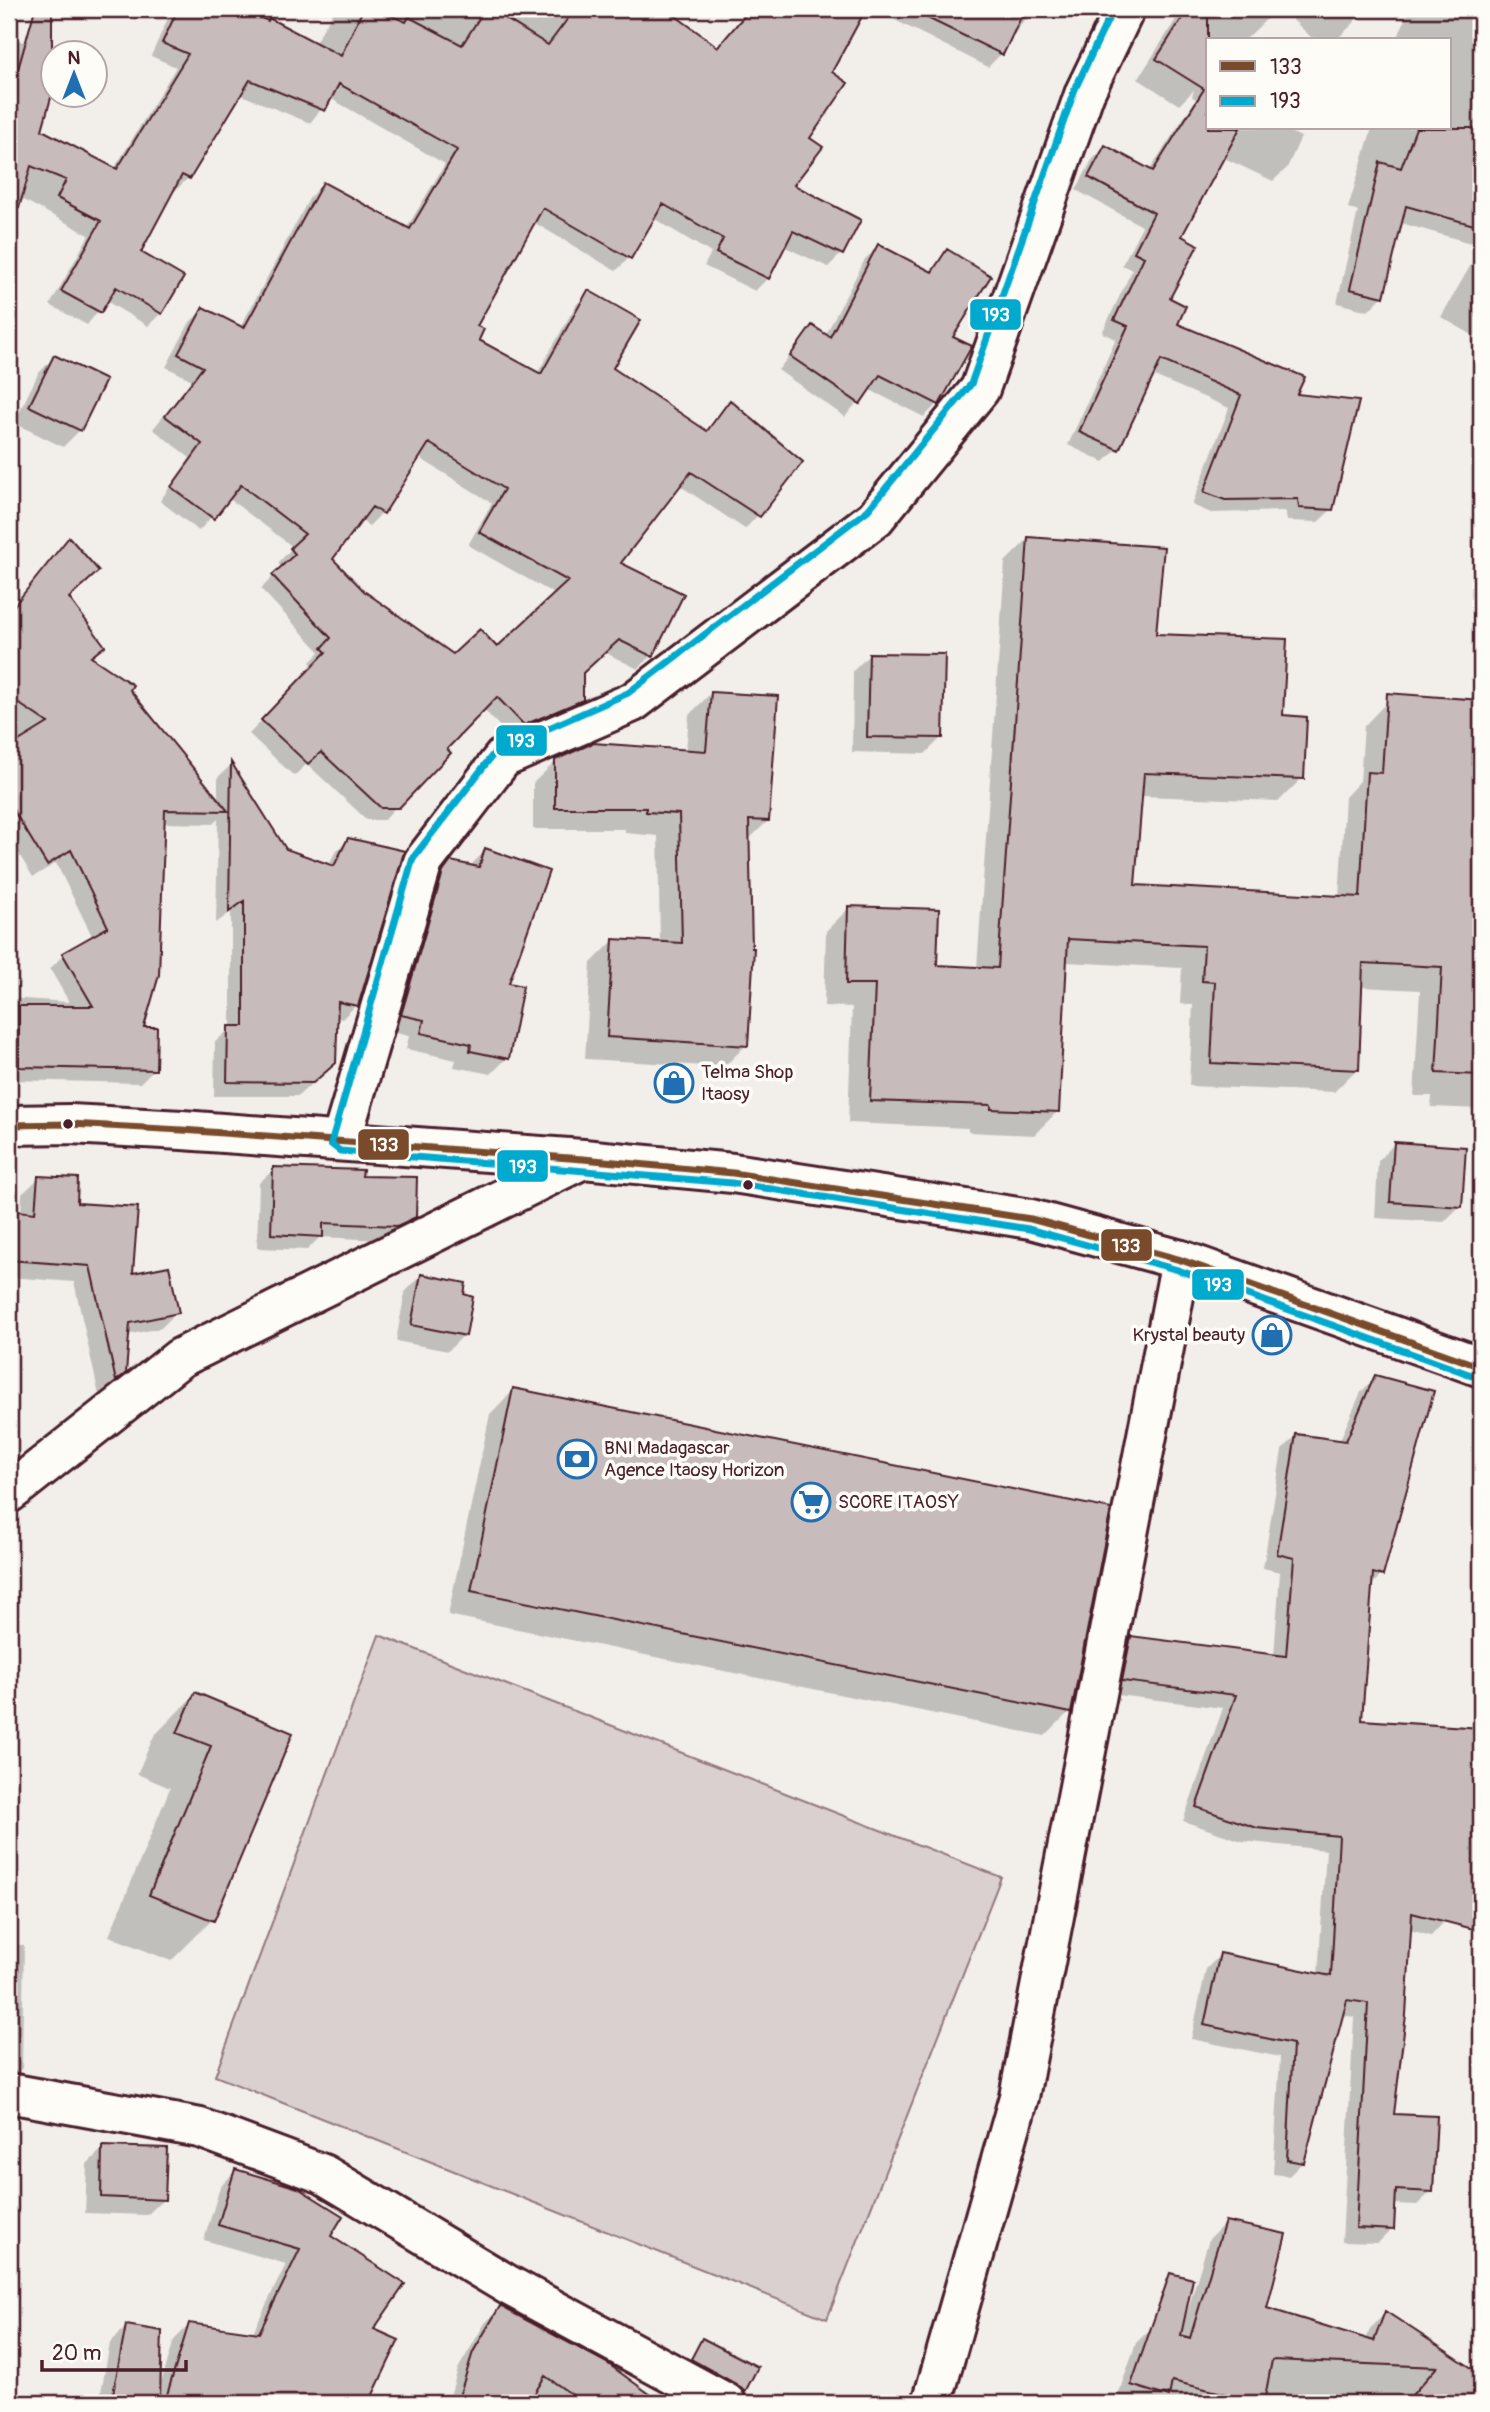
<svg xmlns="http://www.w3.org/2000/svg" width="1490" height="2412" viewBox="0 0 1490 2412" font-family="Pangolin,sans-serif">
  <rect width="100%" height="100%" fill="#f2efeb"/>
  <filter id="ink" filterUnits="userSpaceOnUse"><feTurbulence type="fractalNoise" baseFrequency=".0143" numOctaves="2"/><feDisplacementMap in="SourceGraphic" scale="14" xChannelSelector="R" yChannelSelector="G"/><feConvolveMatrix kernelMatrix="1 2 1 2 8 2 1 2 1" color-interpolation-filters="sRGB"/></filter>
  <g filter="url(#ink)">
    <path fill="#d9d0cf" stroke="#92787d" stroke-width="2" d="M 379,1635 L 1001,1877 L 827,2319 L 215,2076 Z"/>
    <path fill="#0003" fill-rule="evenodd" d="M 172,9 L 236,9 L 314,44 L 335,9 L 663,9 L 717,48 L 750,9 L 864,9 L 830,72 L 791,185 L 841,254 L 828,267 L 783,246 L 768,278 L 755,291 L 704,266 L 711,253 L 653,218 L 629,258 L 616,271 L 533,222 L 474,326 L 476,341 L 537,374 L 576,305 L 589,292 L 611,368 L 705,432 L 730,402 L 758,515 L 745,529 L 679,485 L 619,564 L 651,656 L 638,669 L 604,652 L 581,673 L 581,699 L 568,712 L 510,737 L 483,709 L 384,820 L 367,820 L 307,764 L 294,776 L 249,734 L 314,666 L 310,662 L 320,652 L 261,589 L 282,567 L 278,563 L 293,547 L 228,498 L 199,531 L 160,501 L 190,458 L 153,429 L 192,380 L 166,367 L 190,322 L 203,309 L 240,328 L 310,197 L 323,184 L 406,229 L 445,164 L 330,98 L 310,123 L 239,94 L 188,178 L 175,191 L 172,189 L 139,253 L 161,313 L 148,326 L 106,301 L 87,325 L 50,305 L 89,235 L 9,192 L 9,38 L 62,52 L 52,52 L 52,88 L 40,131 L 114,169 L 176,67 L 151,56 ZM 418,457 L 492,503 L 468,545 L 556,595 L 497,650 L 454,656 L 363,592 L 331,559 L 360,520 L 369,526 L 382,513 Z
      M 873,9 L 1032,9 L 1001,54 L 988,67 Z
      M 1180,9 L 1277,9 L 1245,40 L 1208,40 L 1208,128 L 1282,128 L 1301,137 L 1287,168 L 1273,181 L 1222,157 L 1180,237 L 1168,299 L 1176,324 L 1295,396 L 1332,509 L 1318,522 L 1287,521 L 1285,511 L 1211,513 L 1192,505 L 1229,408 L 1152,375 L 1117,449 L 1104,462 L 1068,445 L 1116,339 L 1102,333 L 1132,270 L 1122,265 L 1142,226 L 1076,190 L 1092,160 L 1105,147 L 1149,171 L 1196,99 L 1192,97 L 1194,90 L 1179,105 L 1138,79 L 1182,10 Z
      M 1281,9 L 1360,9 L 1354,23 L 1336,40 L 1311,37 Z
      M 1409,9 L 1455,9 L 1481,17 L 1481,246 L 1401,223 L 1383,296 L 1368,311 L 1337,303 L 1358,211 L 1348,208 L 1372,128 L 1450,128 L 1450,40 L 1397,40 Z
      M 879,246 L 929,272 L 947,252 L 951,337 L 937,404 L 924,417 L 868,389 L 845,417 L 778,370 L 812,328 L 825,336 L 865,259 Z
      M 1481,247 L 1481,332 L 1476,337 L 1441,317 Z
      M 54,357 L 80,430 L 63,447 L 14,423 L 38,374 Z
      M 68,539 L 68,599 L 103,646 L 90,658 L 128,690 L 218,801 L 218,777 L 231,765 L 285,850 L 329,866 L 334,854 L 348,840 L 356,1005 L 342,1019 L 336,1017 L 335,1063 L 298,1096 L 214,1096 L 215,1042 L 231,1028 L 231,912 L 216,923 L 218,819 L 213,824 L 163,823 L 142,1028 L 154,1069 L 140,1083 L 9,1080 L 9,998 L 69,1002 L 50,969 L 63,955 L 93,938 L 56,863 L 33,877 L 9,838 L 9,598 L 15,603 Z
      M 1028,539 L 1154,635 L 1281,717 L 1302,778 L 1279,801 L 1141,796 L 1133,887 L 1339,898 L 1345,797 L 1360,781 L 1364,726 L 1387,702 L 1481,709 L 1481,1109 L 1431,1107 L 1432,1096 L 1414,1096 L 1420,990 L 1361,987 L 1357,1069 L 1334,1092 L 1189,1086 L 1193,1005 L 1180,1004 L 1182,968 L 1065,962 L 1057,1112 L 1034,1135 L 968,1132 L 968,1128 L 848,1123 L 852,1007 L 824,1006 L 826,931 L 849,908 L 935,966 L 977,968 L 1005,562 Z
      M 869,655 L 941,738 L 925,754 L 852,752 L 853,671 Z
      M 711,693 L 768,821 L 748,840 L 746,1045 L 724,1067 L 585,1059 L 591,963 L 613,941 L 660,944 L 658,836 L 625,833 L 625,829 L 533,829 L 533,783 L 556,761 L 686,751 L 689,715 Z
      M 486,850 L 507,984 L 507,1058 L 491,1074 L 454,1067 L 456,1060 L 406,1049 L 409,1036 L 386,1031 L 435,880 L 452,863 L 469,867 Z
      M 1394,1144 L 1460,1206 L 1444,1222 L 1375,1218 L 1378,1161 Z
      M 274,1169 L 361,1177 L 414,1216 L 400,1231 L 381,1240 L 320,1237 L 307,1250 L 257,1248 L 259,1183 Z
      M 39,1178 L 75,1204 L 132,1276 L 177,1312 L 161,1328 L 127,1335 L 125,1372 L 99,1395 L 74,1282 L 9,1277 L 9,1212 L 21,1213 L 22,1194 Z
      M 421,1276 L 464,1335 L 448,1351 L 396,1341 L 405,1292 Z
      M 1376,1377 L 1381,1575 L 1370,1587 L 1360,1721 L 1481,1730 L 1481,1851 L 1449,1849 L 1445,1921 L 1431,1936 L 1410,1930 L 1392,2116 L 1432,2191 L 1417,2205 L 1394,2204 L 1392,2229 L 1378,2243 L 1342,2242 L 1354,2017 L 1341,2015 L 1303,2162 L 1289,2176 L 1273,2174 L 1280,2057 L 1191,2039 L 1206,1969 L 1220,1955 L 1318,1976 L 1326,1850 L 1242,1841 L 1183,1821 L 1223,1708 L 1109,1694 L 1117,1652 L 1131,1637 L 1274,1656 L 1280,1572 L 1263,1568 L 1282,1450 L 1296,1436 L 1339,1442 L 1361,1392 Z
      M 514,1390 L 1069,1712 L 1045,1736 L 448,1615 L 490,1414 Z
      M 195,1694 L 290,1734 L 212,1920 L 171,1961 L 109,1936 L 170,1788 L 137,1774 L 154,1736 Z
      M 9,1945 L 24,1945 L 22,2068 L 9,2082 Z
      M 103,2148 L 164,2199 L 147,2215 L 85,2213 L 87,2164 Z
      M 235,2171 L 329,2236 L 372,2330 L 370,2396 L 363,2403 L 332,2400 L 331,2403 L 155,2403 L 157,2398 L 151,2403 L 99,2403 L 110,2343 L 127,2326 L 159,2390 L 174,2340 L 190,2324 L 252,2334 L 286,2264 L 204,2240 L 220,2187 Z
      M 1225,2223 L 1265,2309 L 1366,2340 L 1370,2329 L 1385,2313 L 1481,2376 L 1481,2403 L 1116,2401 L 1136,2343 L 1152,2327 L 1180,2336 L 1209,2239 Z
      M 500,2308 L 606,2365 L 659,2403 L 448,2403 L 458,2369 L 485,2323 Z
      M 703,2340 L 740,2387 L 732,2395 L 684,2367 Z"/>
    <path fill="#c8bbbb" stroke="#4a1f2b" stroke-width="2" fill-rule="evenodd" d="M 35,9 L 52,9 L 52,94 L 42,130 L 117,169 L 188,54 L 162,43 L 178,9 L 240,9 L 268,21 L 269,18 L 341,56 L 363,9 L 376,9 L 406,22 L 409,17 L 462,45 L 485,9 L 490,9 L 548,45 L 575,9 L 666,9 L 718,47 L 750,9 L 866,9 L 832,72 L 848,83 L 810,138 L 823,147 L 794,185 L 861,220 L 843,255 L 793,231 L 769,279 L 716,253 L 723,239 L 663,204 L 631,259 L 543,208 L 477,326 L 484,329 L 479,340 L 541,374 L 588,290 L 641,320 L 613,368 L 707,431 L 730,400 L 803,462 L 760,517 L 691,472 L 621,563 L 684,594 L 653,657 L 619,640 L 583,673 L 583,700 L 524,725 L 497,697 L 447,749 L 451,753 L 399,808 L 381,808 L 321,752 L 308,764 L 261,720 L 326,652 L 322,648 L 331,638 L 272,575 L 295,554 L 290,548 L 305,534 L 241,485 L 214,519 L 171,487 L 202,444 L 165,416 L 203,367 L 178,354 L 203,307 L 244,328 L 323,182 L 410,229 L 457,150 L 339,84 L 325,111 L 250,80 L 190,179 L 182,175 L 141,252 L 184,277 L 162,314 L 116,287 L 101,313 L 61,291 L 101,221 L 57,198 L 66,180 L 31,166 L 19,208 L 9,206 L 9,101 ZM 429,443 L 504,489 L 479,532 L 568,581 L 497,647 L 480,629 L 453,654 L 364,591 L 333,559 L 372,507 L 384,514 Z
      M 909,9 L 1025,9 L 1003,55 Z
      M 1188,9 L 1208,9 L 1208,128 L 1240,128 L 1182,236 L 1198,245 L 1170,298 L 1186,306 L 1178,324 L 1305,377 L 1297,394 L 1359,401 L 1333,510 L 1299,508 L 1298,499 L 1225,500 L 1204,492 L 1241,395 L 1161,360 L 1119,450 L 1079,432 L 1128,326 L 1114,320 L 1144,257 L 1134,252 L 1154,213 L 1088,177 L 1105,145 L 1153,171 L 1204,89 L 1156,59 Z
      M 1416,128 L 1481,128 L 1481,227 L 1406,206 L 1384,297 L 1350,289 L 1380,162 L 1401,168 Z
      M 878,244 L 932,272 L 947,249 L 991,276 L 953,337 L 972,346 L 939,405 L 880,375 L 860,404 L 790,356 L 812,325 L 830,337 Z
      M 54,355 L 106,380 L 81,431 L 29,406 Z
      M 69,537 L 99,571 L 69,598 L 105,646 L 91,657 L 133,685 L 130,690 L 228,811 L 165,810 L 159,975 L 144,1027 L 157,1027 L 156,1070 L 19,1067 L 19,1006 L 93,1006 L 62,953 L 108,927 L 71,850 L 47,865 L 9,803 L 9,747 L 48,723 L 9,697 L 9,612 Z
      M 1028,537 L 1164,547 L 1156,634 L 1287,639 L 1283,715 L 1307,717 L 1304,779 L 1144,773 L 1135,885 L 1360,897 L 1367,772 L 1382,773 L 1387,693 L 1481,700 L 1481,1075 L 1436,1073 L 1442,967 L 1363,963 L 1359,1070 L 1211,1063 L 1215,982 L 1202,981 L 1204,946 L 1068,939 L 1059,1112 L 991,1109 L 991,1105 L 870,1101 L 875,984 L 846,984 L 848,906 L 939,909 L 937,965 L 998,968 Z
      M 869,653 L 945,654 L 943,738 L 867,737 Z
      M 711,692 L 778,696 L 769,821 L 749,820 L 752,948 L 754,948 L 748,1046 L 607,1037 L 613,939 L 682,943 L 679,814 L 646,812 L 646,808 L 555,808 L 555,760 L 593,743 L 706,751 Z
      M 231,762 L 286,849 L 334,866 L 348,838 L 405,851 L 358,1006 L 338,1002 L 336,1063 L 313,1083 L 227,1082 L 228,1026 L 244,1026 L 244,901 L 229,912 Z
      M 485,848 L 549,871 L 509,983 L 523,986 L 509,1059 L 470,1051 L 471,1044 L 421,1033 L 424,1020 L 401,1015 L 443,872 L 451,861 L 479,867 Z
      M 1394,1142 L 1466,1147 L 1462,1207 L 1390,1202 Z
      M 273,1167 L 363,1170 L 362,1176 L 417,1177 L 416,1217 L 397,1226 L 323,1223 L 323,1237 L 271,1234 Z
      M 38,1176 L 78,1178 L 77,1203 L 138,1207 L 133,1273 L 169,1266 L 179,1313 L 130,1323 L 126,1373 L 116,1381 L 90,1266 L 9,1260 L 9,1210 L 35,1213 Z
      M 421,1274 L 466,1283 L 464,1294 L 473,1297 L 466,1336 L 411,1325 Z
      M 1375,1375 L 1434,1391 L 1383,1576 L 1373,1573 L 1362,1720 L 1481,1728 L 1477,1785 L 1481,1786 L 1481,1931 L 1412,1913 L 1406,2015 L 1394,2114 L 1437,2116 L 1433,2192 L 1396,2190 L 1394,2230 L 1356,2228 L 1368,2003 L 1347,2000 L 1304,2163 L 1287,2160 L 1293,2044 L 1204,2025 L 1220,1953 L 1331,1976 L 1339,1836 L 1257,1828 L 1196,1807 L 1236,1695 L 1122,1681 L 1131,1636 L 1286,1656 L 1294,1558 L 1277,1554 L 1296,1434 L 1346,1441 Z
      M 513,1388 L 1111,1509 L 1071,1713 L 471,1591 Z
      M 195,1692 L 293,1733 L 214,1921 L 149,1895 L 211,1746 L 177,1733 Z
      M 102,2146 L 167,2148 L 165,2200 L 101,2197 Z
      M 235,2169 L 298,2188 L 343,2216 L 331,2236 L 405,2284 L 374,2329 L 399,2340 L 369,2403 L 199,2403 L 166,2398 L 189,2323 L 259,2333 L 300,2249 L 218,2225 Z
      M 1225,2221 L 1286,2234 L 1267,2308 L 1374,2341 L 1385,2311 L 1481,2374 L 1481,2403 L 1405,2403 L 1437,2367 L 1272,2360 L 1264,2403 L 1172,2381 L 1169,2397 L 1131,2385 L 1170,2273 L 1193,2279 L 1181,2335 L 1190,2338 Z
      M 500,2306 L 607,2363 L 662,2403 L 584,2403 L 545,2376 L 529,2403 L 457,2403 L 473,2352 Z
      M 126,2325 L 162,2331 L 160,2397 L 151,2396 L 150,2403 L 112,2399 Z
      M 702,2338 L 758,2367 L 745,2392 L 736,2384 L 691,2359 Z"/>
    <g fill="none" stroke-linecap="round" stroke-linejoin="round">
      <defs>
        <path id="minor" d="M 341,1141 L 423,862 L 503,758 L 633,702 L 875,518 L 980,389 L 1085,92 L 1125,9
          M 9,1493 L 180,1358 L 583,1159
          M 9,2093 L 200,2128 L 323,2174 L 508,2285 L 726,2403
          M 932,2403 L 1019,2097 L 1181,1260"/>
        <path id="tertiary" d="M 9,1125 L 70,1124 L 182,1130 L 583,1159 L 733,1173 L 1031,1219 L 1181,1260 L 1481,1367"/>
      </defs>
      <use href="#minor" stroke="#4a1f2b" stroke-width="44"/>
      <use href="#tertiary" stroke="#4a1f2b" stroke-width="44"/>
      <use href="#minor" stroke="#fdfcf7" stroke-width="38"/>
      <use href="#tertiary" stroke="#fdfcf7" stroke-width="38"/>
      <defs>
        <path id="bus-1" d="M 9,1125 L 70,1124 L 182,1130 L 583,1159 L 733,1173 L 1031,1219 L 1181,1260 L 1481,1367"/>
        <path id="bus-2" d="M 1113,9 L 1075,89 L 971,384 L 868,510 L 628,693 L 495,752 L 413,858 L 331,1144 L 340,1151 L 732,1183 L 1029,1229 L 1178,1270 L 1477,1377"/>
      </defs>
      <use href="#bus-1" stroke="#fdfcf7" stroke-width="12"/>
      <use href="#bus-2" stroke="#fdfcf7" stroke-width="12"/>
      <use href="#bus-1" stroke="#7a4b2a" stroke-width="7"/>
      <use href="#bus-2" stroke="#00a9ce" stroke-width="7"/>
    </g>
  </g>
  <defs>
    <symbol id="shop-ring" viewBox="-11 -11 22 22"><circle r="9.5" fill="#fdfcf7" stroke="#1f6fb2" stroke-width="1.5"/><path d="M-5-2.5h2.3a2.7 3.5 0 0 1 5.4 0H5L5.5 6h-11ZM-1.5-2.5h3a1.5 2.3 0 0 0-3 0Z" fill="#1f6fb2"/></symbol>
    <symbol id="bank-ring" viewBox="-11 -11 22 22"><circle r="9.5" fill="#fdfcf7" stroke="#1f6fb2" stroke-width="1.5"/><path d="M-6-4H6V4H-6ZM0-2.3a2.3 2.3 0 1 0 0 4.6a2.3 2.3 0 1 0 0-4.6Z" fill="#1f6fb2"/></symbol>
    <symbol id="supermarket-ring" viewBox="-11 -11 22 22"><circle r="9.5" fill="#fdfcf7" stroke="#1f6fb2" stroke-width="1.5"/><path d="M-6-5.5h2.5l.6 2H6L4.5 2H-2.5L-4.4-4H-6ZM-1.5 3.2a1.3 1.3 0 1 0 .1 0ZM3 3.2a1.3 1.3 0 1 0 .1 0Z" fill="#1f6fb2"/></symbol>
  </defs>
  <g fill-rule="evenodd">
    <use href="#shop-ring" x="652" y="1061" width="44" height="44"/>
    <use href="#shop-ring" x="1250" y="1313" width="44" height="44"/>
    <use href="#bank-ring" x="555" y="1437" width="44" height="44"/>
    <use href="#supermarket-ring" x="789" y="1480" width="44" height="44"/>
  </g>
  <g fill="#4a1f2b" stroke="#fdfcf7" stroke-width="2.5">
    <circle cx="68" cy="1124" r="6"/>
    <circle cx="748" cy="1185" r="6"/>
  </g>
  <g text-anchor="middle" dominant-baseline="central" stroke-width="7" stroke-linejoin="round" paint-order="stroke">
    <g font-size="19" fill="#4a1f2b" stroke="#fdfcf7" text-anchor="start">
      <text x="701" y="1072">Telma Shop<tspan x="701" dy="22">Itaosy</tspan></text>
      <text x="1245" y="1335" text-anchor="end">Krystal beauty</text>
      <text x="604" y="1448">BNI Madagascar<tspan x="604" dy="22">Agence Itaosy Horizon</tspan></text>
      <text x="838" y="1502">SCORE ITAOSY</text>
    </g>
  </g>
  <g stroke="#fdfcf7" stroke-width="2.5">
    <rect x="969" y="298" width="53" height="33" rx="7" fill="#00a9ce"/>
    <rect x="495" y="724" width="53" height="33" rx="7" fill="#00a9ce"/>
    <rect x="357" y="1128" width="53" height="33" rx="7" fill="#7a4b2a"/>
    <rect x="496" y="1149" width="53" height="34" rx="7" fill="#00a9ce"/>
    <rect x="1100" y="1228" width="53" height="34" rx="7" fill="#7a4b2a"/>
    <rect x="1191" y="1268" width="54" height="33" rx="7" fill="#00a9ce"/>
  </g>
  <g font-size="19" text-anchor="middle" font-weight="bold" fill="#fff">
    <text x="996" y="321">193</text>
    <text x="521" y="747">193</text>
    <text x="384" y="1151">133</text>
    <text x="523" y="1173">193</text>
    <text x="1126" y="1252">133</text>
    <text x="1218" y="1291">193</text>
  </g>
  <rect width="1490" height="2412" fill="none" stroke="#fdfcf7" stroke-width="35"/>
  <rect x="18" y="18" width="1455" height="2377" fill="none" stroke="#4a1f2b" stroke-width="2.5" filter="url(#ink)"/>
  <rect x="1206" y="38" width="245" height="91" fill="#fdfcf7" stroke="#b5a4a5" stroke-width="2"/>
  <rect x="1220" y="61" width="35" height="10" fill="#7a4b2a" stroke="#b5a4a5" stroke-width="2"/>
  <text x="1270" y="74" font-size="21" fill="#4a1f2b">133</text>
  <rect x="1220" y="96" width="35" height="10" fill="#00a9ce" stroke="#b5a4a5" stroke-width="2"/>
  <text x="1270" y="108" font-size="21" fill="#4a1f2b">193</text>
  <g transform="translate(74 74)"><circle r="33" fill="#fdfcf7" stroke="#b5a4a5" stroke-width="2"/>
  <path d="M0-5L12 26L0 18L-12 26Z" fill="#1f6fb2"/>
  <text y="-10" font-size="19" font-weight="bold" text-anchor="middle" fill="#4a1f2b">N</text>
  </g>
  <path d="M42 2360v10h144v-10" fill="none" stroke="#4a1f2b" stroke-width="3.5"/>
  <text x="52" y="2360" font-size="21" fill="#4a1f2b" stroke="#fdfcf7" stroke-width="5" paint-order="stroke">20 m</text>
</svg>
